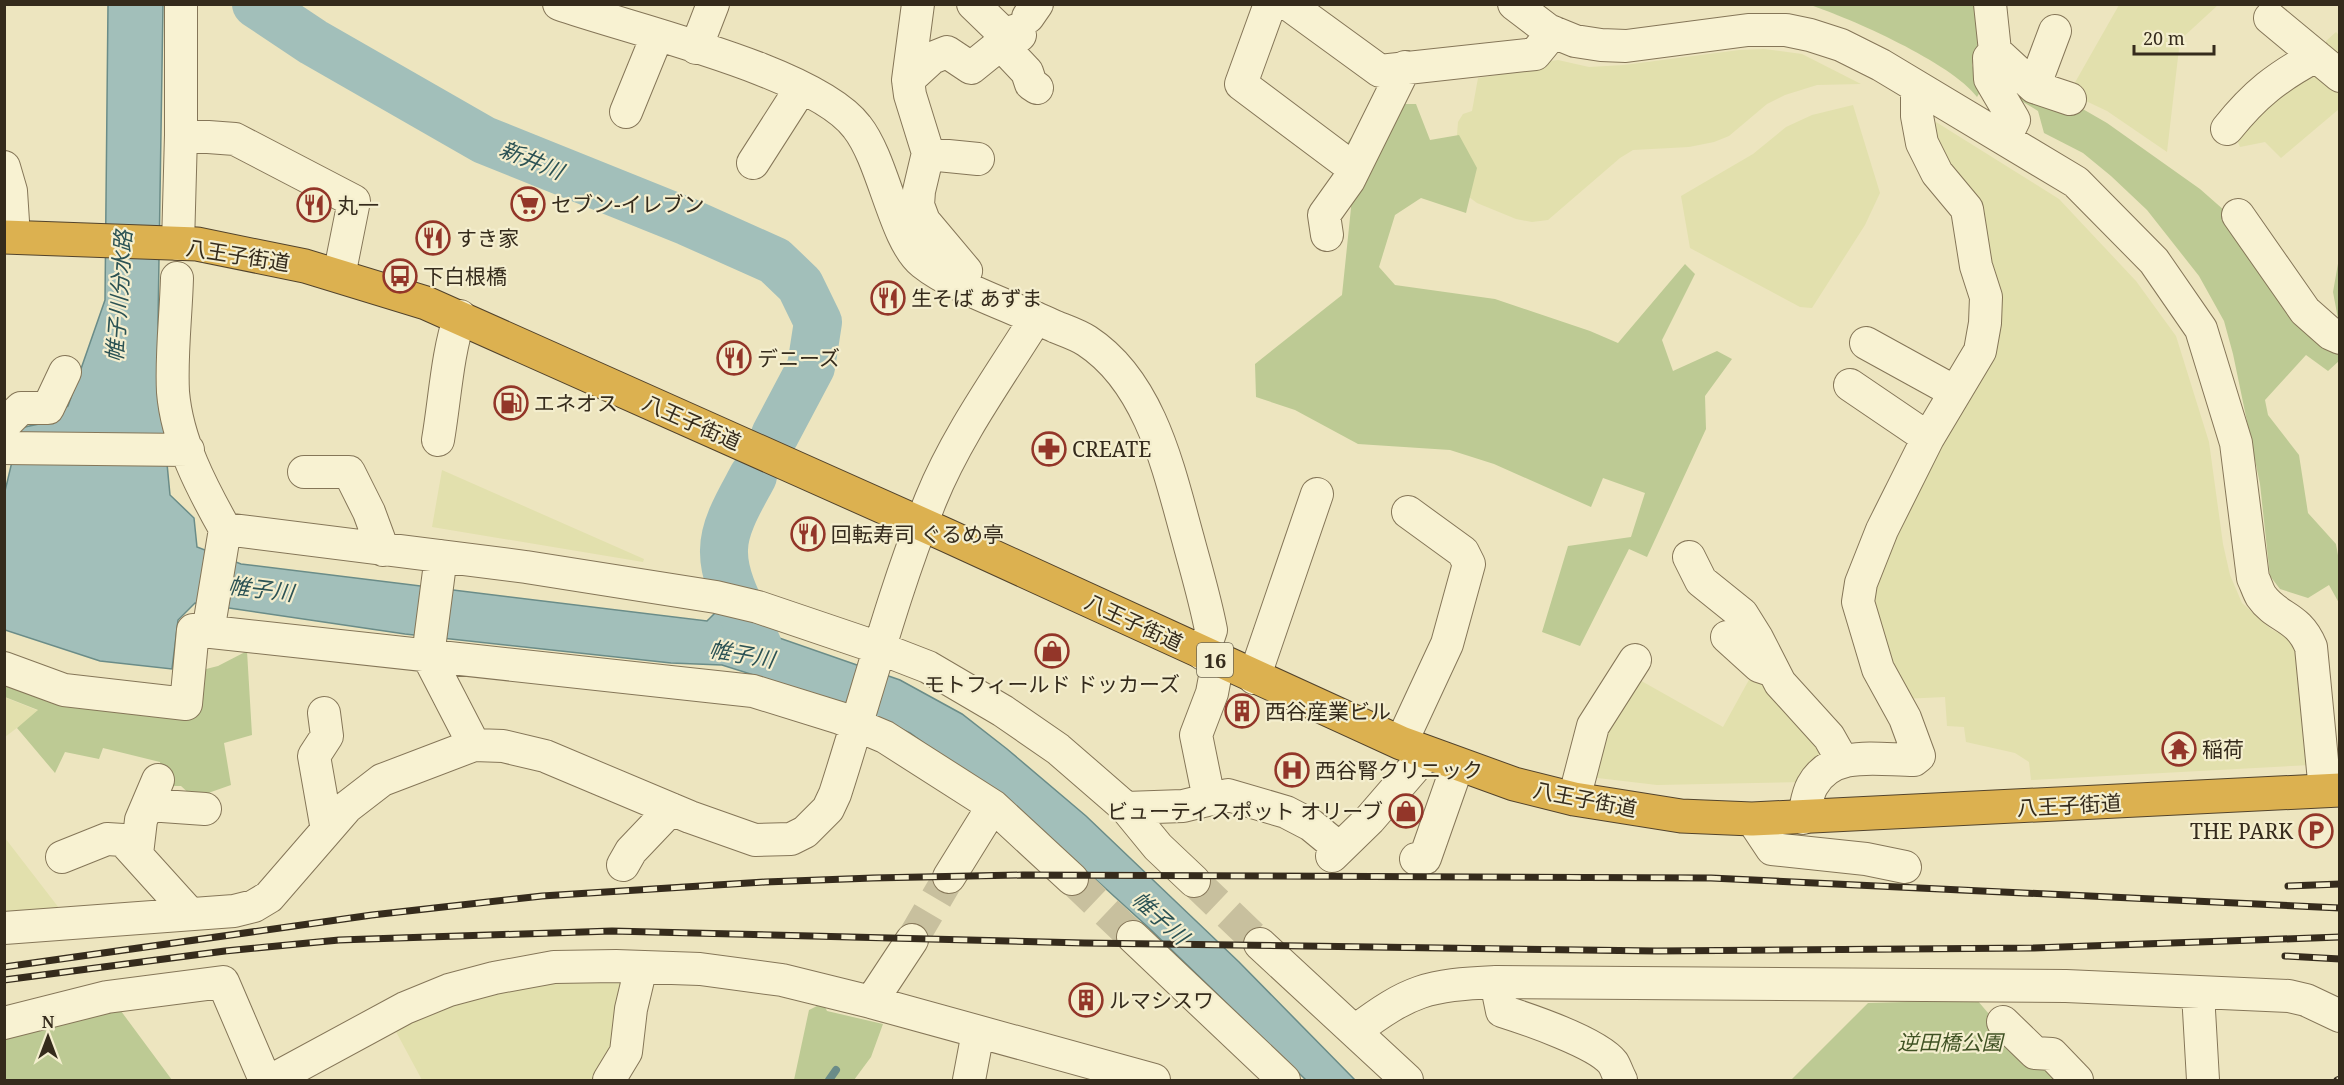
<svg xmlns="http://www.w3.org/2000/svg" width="2344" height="1085" viewBox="0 0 2344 1085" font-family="'Noto Serif','Noto Sans JP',serif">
  <rect width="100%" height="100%" fill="#ede5bf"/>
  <path fill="#e2e0ad" d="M 2119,5 L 2218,5 L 2180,40 L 2167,152 L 2107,111 L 2069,93 Z
    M 2336,32 L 2339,35 L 2339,71 L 2327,59 L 2326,41 Z
    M 1764,49 L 1802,54 L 1861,84 L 1817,85 L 1785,95 L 1767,104 L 1729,136 L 1714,142 L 1689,147 L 1633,150 L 1620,158 L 1548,220 L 1532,222 L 1516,219 L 1477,203 L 1453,185 L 1458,122 L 1463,114 L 1472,111 L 1478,78 L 1498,75 L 1500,68 L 1558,60 L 1589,67 L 1624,65 L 1739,50 Z
    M 2313,71 L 2339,94 L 2339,109 L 2281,158 L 2265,142 L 2240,147 L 2232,128 Z
    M 1853,105 L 1880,193 L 1865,225 L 1812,308 L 1800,307 L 1690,248 L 1681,196 L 1753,154 L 1786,127 L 1812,115 Z
    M 1936,122 L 2059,199 L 2136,281 L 2176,336 L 2209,442 L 2223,544 L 2230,575 L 2242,603 L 2271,629 L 2285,636 L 2294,648 L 2303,689 L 2311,765 L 2031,780 L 2029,762 L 2015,753 L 1966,742 L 1964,727 L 1947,726 L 1945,697 L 1902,699 L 1864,581 L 1991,325 L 1926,137 Z
    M 442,470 L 644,559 L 643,562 L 432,527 Z
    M 1756,667 L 1827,746 L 1804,782 L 1657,785 L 1589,777 L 1629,674 L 1723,727 Z
    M 4,697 L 39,711 L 5,737 L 4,737 Z
    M 5,838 L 59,908 L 5,913 Z
    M 578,979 L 623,979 L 620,1049 L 602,1080 L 422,1080 L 394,1028 L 483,995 L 531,984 Z"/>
  <path fill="#bdca94" d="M 1810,5 L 1976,5 L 1980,41 L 1972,65 L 1981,90 L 1977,97 C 1952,63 1850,18 1810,5 Z
    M 2014,91 L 2081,108 L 2107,123 L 2200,189 L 2225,211 L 2339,342 L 2339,361 L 2328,371 L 2306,355 L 2265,400 L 2268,415 L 2299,455 L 2308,513 L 2336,544 L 2339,561 L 2339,603 L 2329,585 L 2308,598 L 2280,589 L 2270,576 L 2260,484 L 2233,354 L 2224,321 L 2199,276 L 2147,210 L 2111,176 L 2083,153 L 2044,133 L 2038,111 L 2015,97 Z
    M 1377,104 L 1416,104 L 1430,140 L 1459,135 L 1477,168 L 1466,213 L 1421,198 L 1395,215 L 1379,267 L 1395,285 L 1495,299 L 1590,331 L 1618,343 L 1685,264 L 1695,274 L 1662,340 L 1673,371 L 1717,351 L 1732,359 L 1705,396 L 1706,429 L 1647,557 L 1629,549 L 1580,646 L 1542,632 L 1568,546 L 1631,537 L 1645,493 L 1603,478 L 1591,507 L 1494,464 L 1450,450 L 1358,444 L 1295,410 L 1256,397 L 1255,364 L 1342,295 L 1351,208 L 1342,172 L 1344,147 Z
    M 2339,258 L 2339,324 L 2333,292 Z
    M 247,651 L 252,735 L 224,743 L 231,785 L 194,798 L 181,786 L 163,786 L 160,762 L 103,748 L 99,759 L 65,752 L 55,773 L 17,728 L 38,710 L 5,697 L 4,679 L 152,711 L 194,672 L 218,666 Z
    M 1977,1000 L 2025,1056 L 2061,1080 L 1791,1080 L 1868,1003 Z
    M 823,1003 L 827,1011 L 883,1024 L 871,1057 L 854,1080 L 794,1080 L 809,1010 Z
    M 118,1007 L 172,1080 L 5,1080 L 4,1034 Z"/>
  <path fill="#a2bfba" stroke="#6a8c88" stroke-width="1.5" d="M 108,5 L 163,5 L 158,323 L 164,432 L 170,495 L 194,518 L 197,547 L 241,564 L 707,621 L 719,609 L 761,618 L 762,632 L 900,680 L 962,714 L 1007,749 L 1086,816 L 1239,962 L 1355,1080 L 1306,1080 L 1149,928 L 1037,826 L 910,733 L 840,702 L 722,665 L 671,663 L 405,634 L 195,603 L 178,620 L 172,669 L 100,661 L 5,630 L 5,491 L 20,428 L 39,424 L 68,406 L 105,300 Z"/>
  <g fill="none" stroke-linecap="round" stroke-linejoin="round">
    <path stroke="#6a8c88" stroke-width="8" d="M 829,1080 L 836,1070"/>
    <path stroke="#a2bfba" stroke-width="48" d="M 256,4 L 313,42 L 484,140 L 688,222 L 775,261 L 800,285 L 818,322 L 811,367 L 775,435
      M 753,476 C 742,497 724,525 724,550 C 723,582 746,617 758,646"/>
    <path stroke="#c8c09e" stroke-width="32" stroke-dasharray="32 16" stroke-linecap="butt" d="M 1072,879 L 1133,937
      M 1194,881 L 1260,944
      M 912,940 L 949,877"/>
    <defs>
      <path id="minor" d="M 559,4 C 629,29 815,71 857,127 C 884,161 894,240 923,263 C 954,288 1018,309 1056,327 C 1066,331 1078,335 1087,341 C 1151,383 1169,471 1188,539 C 1196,569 1205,599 1211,630 L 1203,654
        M 918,4 L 908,80 L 910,95 L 928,153 L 919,191 L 918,205 L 924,221 L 966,271 L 961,285
        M 973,4 L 1004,34
        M 1270,4 L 1241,84 L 1353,168
        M 1288,4 L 1380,71 L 1535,54 L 1553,32
        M 1514,4 L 1548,30 L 1575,41 L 1601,45 L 1626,46 L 1748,30 L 1786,30 L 1810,35 L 1841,45 L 1881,65 L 2076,182 L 2154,261 L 2201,329 L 2236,443 L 2253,578 C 2256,584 2258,591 2261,596 C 2277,619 2298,615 2311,647 L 2325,791
        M 1990,4 L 1995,51 L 2034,87 L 2070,99
        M 1028,17 L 1037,4
        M 2270,18 L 2340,76
        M 696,48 L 713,4
        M 1995,51 L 1989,58 L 1990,79 L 2014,120 L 2005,138
        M 908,80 L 932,58 L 947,52 L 971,68 L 997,47 L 1004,34 L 1017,30 L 1020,35 L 1013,41 L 1010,54 L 1027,72 L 1031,84 L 1037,88
        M 2034,87 L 2055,31
        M 626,112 L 657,36
        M 2227,129 C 2255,94 2277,77 2316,56
        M 181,135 L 181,4
        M 928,154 L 978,159
        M 753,163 L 801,88
        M 4,167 L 11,191 L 14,237
        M 2238,215 L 2305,311 L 2331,334 L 2340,338
        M 1327,235 L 1324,215 L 1349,180 L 1405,67
        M 178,244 L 181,135 L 235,139 L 354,201 L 339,276
        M 177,278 C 176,315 171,355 173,392 C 177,441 202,488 225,529 L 526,567 L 716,597 L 758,607 L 879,648 L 928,667 L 1003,711 L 1058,749 L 1126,808 L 1158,847 L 1194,881
        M 1866,343 L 1955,392
        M 1850,385 L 1928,438
        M 4,425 L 21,408 L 48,408 L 65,372
        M 438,440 C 445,399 447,354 460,316
        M 4,448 L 188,450
        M 304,472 L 349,472 L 369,512 L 383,550
        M 441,556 L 428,656 L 474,745
        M 1689,557 L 1701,581 L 1742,614 L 1757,638 L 1780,683 L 1829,737 L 1842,760
        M 208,632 L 225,529
        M 1727,637 L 1759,666 L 1768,669
        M 4,668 L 64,690 L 186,704 L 193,630 L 753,691 L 840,718 L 885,737 L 993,806 L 1072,879
        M 1254,678 L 1317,494
        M 324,713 L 327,736 L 314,756 L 327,830
        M 1401,743 L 1447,644 L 1469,564 L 1463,552 L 1408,512
        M 1209,799 L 1196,735 L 1212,693 L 1218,661
        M 1574,799 L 1593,726 L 1635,660
        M 148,805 L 205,809
        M 1126,808 L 1183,806 L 1228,795 L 1286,812 L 1311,825 L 1339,848
        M 1803,818 C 1806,808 1807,795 1812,786 C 1832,749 1878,760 1914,760 L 1919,756 L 1905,718 L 1878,669 L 1858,602 L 1861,583 L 1882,530 L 1928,438 L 1980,351 L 1985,323 L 1986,297 L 1976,266 L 1967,209 L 1937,173 L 1922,143 L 1917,116 L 1917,87
        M 1752,819 L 1772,849 L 1866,859 L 1905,867
        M 137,854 L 141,820 L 158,780
        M 1332,856 L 1370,819 L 1427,753
        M 62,857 L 107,839 L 123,840 L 189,913
        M 1416,859 L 1425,858 L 1458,764
        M 623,865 L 631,851 L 671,809
        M 949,877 L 993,806
        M 4,928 L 234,911 L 254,906 L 269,897 L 347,807 L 382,780 L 474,745 L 503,746 L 545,756 L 690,817 L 755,840 L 791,839 L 805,832 L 828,809 L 835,794 C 867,695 892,595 931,499 C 957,435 1000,376 1036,318
        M 1133,937 L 1284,1080
        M 1260,944 L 1407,1080
        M 1496,982 L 1502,1011 C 1527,1019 1598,1043 1613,1063 C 1616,1068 1618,1075 1621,1080
        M 2198,993 L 2203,1080
        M 871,1002 L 912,940
        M 2003,1022 L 2035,1053 L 2052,1054 L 2077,1080
        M 4,1023 L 107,997 L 223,982 L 265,1080
        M 1355,1031 C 1410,990 1427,985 1496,982 L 2066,986 L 2289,996 L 2306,1000 L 2340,1016
        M 272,1080 L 405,1008 L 449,990 L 494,978 L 554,967 L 616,966 L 700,969 L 782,980 L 871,1002 L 1154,1080
        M 609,1080 L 626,1052 L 631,1009 L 641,967
        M 969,1080 L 978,1032"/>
      <path id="highway" d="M 4,237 L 197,244 L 305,266 L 426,303 L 946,535 L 1401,743 L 1514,784 L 1574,799 L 1681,816 L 1752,819 L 2340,790"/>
    </defs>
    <use href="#minor" stroke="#857658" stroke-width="34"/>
    <use href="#highway" stroke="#52432c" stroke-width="35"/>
    <use href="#minor" stroke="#f8f2d2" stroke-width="32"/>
    <use href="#highway" stroke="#dcb150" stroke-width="33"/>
    <defs>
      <path id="rail" d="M 2288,886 L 2340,884
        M 2285,956 L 2340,959
        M 4,967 L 372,915 L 542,896 L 765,882 L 873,878 L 1023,875 L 1711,878 L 2340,908
        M 4,980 L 225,951 L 339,940 L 612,931 L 1084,943 L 1657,951 L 2034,948 L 2340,937
        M 2337,1080 L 2340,1079"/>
    </defs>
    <use href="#rail" stroke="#352b1c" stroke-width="7"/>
    <use href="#rail" stroke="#f4eece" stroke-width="4.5" stroke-dasharray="14" stroke-linecap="butt"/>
  </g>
  <defs>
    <symbol id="supermarket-ring" viewBox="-11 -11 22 22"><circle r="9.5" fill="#f4eece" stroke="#933629" stroke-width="1.5"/><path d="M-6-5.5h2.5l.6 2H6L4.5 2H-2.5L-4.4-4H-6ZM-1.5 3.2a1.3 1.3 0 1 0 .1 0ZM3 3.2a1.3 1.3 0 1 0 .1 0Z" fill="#933629"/></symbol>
    <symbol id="restaurant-ring" viewBox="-11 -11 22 22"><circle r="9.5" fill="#f4eece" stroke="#933629" stroke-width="1.5"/><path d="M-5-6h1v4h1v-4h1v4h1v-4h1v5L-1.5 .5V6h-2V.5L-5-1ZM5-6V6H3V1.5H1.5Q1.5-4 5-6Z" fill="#933629"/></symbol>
    <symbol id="bus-ring" viewBox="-11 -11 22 22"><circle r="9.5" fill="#f4eece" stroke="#933629" stroke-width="1.5"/><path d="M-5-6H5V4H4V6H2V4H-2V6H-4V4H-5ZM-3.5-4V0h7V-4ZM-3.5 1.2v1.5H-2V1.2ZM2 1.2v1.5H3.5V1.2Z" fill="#933629"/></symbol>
    <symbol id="fuel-ring" viewBox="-11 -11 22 22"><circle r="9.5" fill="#f4eece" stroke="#933629" stroke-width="1.5"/><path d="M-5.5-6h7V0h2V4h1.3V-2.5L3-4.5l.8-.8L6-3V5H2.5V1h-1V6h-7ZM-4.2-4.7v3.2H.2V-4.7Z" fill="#933629"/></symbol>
    <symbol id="pharmacy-ring" viewBox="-11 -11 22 22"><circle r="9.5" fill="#f4eece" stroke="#933629" stroke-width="1.5"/><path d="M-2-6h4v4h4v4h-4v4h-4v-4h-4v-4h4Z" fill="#933629"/></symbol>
    <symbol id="shop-ring" viewBox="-11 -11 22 22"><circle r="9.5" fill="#f4eece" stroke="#933629" stroke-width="1.5"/><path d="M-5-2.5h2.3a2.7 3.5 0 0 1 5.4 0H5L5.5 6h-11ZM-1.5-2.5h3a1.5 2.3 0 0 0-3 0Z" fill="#933629"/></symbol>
    <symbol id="building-ring" viewBox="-11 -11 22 22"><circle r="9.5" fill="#f4eece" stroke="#933629" stroke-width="1.5"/><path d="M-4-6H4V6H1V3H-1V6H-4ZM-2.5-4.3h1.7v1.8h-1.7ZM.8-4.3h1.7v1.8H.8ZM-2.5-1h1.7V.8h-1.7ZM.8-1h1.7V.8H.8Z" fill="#933629"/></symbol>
    <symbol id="temple-ring" viewBox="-11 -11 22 22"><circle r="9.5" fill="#f4eece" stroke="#933629" stroke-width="1.5"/><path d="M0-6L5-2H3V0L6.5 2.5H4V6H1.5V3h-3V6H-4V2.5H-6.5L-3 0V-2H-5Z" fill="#933629"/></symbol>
    <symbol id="hospital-ring" viewBox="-11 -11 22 22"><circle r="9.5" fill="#f4eece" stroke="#933629" stroke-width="1.5"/><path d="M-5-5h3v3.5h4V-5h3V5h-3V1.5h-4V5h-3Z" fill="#933629"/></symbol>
    <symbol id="parking-ring" viewBox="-11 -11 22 22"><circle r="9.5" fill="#f4eece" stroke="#933629" stroke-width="1.5"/><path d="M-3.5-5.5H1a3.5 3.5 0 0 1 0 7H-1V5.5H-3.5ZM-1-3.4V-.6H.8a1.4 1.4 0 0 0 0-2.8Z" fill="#933629"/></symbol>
  </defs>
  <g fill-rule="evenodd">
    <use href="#supermarket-ring" x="509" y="185" width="38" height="38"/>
    <use href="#restaurant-ring" x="295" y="186" width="38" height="38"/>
    <use href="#restaurant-ring" x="414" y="219" width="38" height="38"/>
    <use href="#bus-ring" x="381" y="257" width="38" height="38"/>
    <use href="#restaurant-ring" x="869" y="279" width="38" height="38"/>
    <use href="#restaurant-ring" x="715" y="339" width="38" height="38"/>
    <use href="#fuel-ring" x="492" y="384" width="38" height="38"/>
    <use href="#pharmacy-ring" x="1030" y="430" width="38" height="38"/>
    <use href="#restaurant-ring" x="789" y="515" width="38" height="38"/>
    <use href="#shop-ring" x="1033" y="632" width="38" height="38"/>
    <use href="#building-ring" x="1223" y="692" width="38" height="38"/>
    <use href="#temple-ring" x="2160" y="730" width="38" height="38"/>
    <use href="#hospital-ring" x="1273" y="751" width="38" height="38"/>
    <use href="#shop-ring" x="1387" y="792" width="38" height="38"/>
    <use href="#parking-ring" x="2297" y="812" width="38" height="38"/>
    <use href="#building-ring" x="1067" y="981" width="38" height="38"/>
  </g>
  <g text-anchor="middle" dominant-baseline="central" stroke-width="4.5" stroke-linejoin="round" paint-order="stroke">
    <rect fill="#f4eece" stroke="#6e6651" stroke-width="1.5" x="1197" y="643" width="36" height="34" rx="4.5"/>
    <g font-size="20" font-weight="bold" fill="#352b1c">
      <text x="1215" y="660">16</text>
    </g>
    <g font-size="21" fill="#352b1c" stroke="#f4eece" text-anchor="start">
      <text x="551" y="204">セブン-イレブン</text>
      <text x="337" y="205">丸一</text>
      <text x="456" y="238">すき家</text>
      <text x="423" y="276">下白根橋</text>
      <text x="911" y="298">生そば あずま</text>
      <text x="757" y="358">デニーズ</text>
      <text x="534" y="403">エネオス</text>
      <text x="1072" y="449">CREATE</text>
      <text x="831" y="534">回転寿司 ぐるめ亭</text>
      <text x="1052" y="684" text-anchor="middle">モトフィールド ドッカーズ</text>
      <text x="1265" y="711">西谷産業ビル</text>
      <text x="2202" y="749">稲荷</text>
      <text x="1315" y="770">西谷腎クリニック</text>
      <text x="1383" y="811" text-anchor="end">ビューティスポット オリーブ</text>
      <text x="2293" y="831" text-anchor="end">THE PARK</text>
      <text x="1109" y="1000">ルマシスワ</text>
    </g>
    <g font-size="21" fill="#352b1c" stroke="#f4eece">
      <text transform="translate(238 255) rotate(9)">八王子街道</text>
      <text transform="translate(692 422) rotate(24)">八王子街道</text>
      <text transform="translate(1134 622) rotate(25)">八王子街道</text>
      <text transform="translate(1585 799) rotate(11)">八王子街道</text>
      <text transform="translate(2069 805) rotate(-3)">八王子街道</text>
    </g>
    <g font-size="21" font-style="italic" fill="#3f5123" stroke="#f4eece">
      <text x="1950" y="1042">逆田橋公園</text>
    </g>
    <g font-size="22" font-style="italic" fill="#2b5254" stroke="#f4eece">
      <text transform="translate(532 159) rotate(22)">新井川</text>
      <text transform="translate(118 296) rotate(-86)">帷子川分水路</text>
      <text transform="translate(261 588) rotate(7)">帷子川</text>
      <text transform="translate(742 653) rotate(10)">帷子川</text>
      <text transform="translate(1161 917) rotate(42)">帷子川</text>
    </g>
  </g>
  <rect width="2344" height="1085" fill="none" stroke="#352b1c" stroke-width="12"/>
  <g transform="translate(48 1037)" stroke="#f4eece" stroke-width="4.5" paint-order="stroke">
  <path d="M0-4.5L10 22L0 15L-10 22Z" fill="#352b1c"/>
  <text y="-9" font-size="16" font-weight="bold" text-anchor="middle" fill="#352b1c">N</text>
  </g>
  <path d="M2134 45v9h80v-9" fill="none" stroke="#352b1c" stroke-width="3"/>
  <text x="2143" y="45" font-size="18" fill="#352b1c" stroke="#f4eece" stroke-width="4.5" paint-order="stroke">20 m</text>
</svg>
